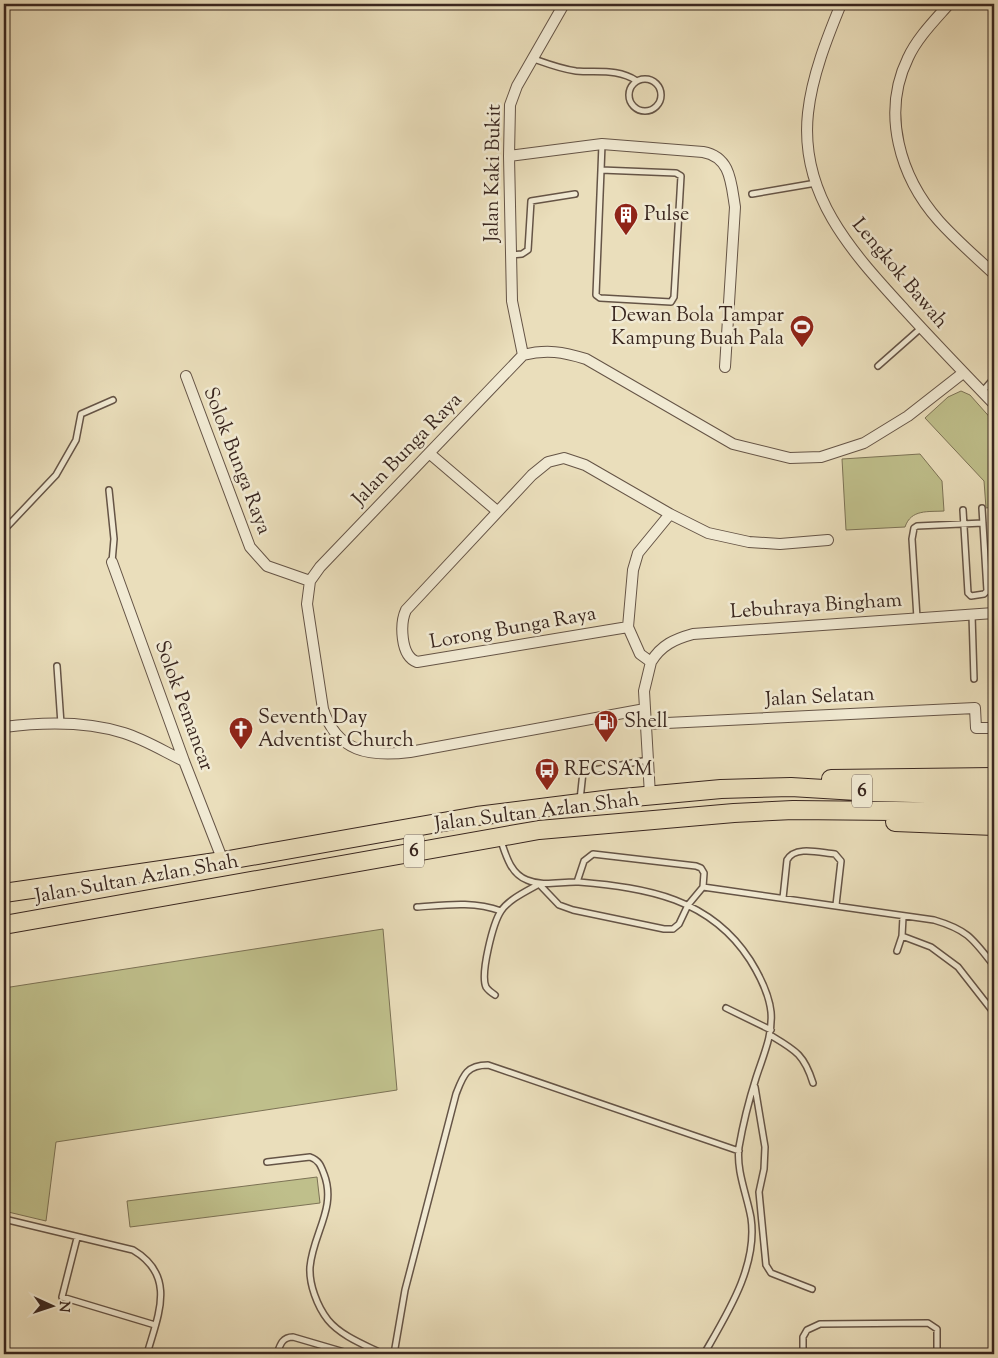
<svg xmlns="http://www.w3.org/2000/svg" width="998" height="1358" viewBox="0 0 998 1358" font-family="'Sorts Mill Goudy',serif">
  <rect width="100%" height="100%" fill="#eadebb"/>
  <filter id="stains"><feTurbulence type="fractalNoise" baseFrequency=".004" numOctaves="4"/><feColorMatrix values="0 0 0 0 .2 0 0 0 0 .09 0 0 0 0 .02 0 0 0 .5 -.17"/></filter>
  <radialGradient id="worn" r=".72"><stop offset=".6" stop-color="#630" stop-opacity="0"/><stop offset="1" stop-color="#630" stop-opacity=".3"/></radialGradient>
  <path fill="#bfbf8b" stroke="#7c7255" d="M 961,391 L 970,395 L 994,422 L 994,507 L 986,508 L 984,481 L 925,418 L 948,397 Z
    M 920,454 L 942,481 L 944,511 C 928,512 911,509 905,527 L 846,530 L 842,459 Z
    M 383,929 L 397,1090 L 56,1142 L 46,1221 L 4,1211 L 4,988 Z
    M 317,1177 L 320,1203 L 130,1227 L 127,1201 Z"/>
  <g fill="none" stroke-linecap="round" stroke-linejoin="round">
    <defs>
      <path id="lane" d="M 534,59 C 548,64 561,69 576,71 C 597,73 617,68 637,81
        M629 95a16 16 0 1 1 32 0a16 16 0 1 1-32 0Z
        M 601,170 L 676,173 L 681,176 L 674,297 L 671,302 L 600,298 L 596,295 Z
        M 601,170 L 602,144
        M 752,194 L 816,183
        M 511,255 L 522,254 L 528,250 L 531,201 L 575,194
        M 878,366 L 921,328
        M 982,392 L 994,378
        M 109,490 L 114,539 L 112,562
        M 963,510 L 968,593 L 971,596 L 984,594 L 987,591 L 982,508
        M 4,530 L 56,475 L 76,440 L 81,414 L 113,400
        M 972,615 L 974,679
        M 917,618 L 912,539 L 914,528 L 917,526 L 983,523
        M 57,666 L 61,724
        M 580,800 L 583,772 L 648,760
        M 501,841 C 506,856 511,874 527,880 C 543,887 562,881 579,882 C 647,888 710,898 750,960 C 760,976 769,993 771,1012 C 773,1035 763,1056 756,1078 C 749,1100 743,1124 739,1147 C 736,1171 747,1195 751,1218 C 758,1266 727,1314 704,1354
        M 577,882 L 584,861 L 593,854 L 696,866 L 701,868 L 704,873 L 703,887
        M 783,898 L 787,860 C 795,845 821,853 835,854 L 841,861 L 836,905
        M 417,907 C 446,905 473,901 501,911
        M 903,917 L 902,936 L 931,947 L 958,967 L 994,1013
        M 897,951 L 902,936
        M 495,995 C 492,993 488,990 486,987 C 480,974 493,923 501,911 C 509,899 527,891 539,884 L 559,905 L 573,910 L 664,929 L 673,929 L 679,924 L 688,905 L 703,887 L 934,920 C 968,930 973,939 994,966
        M 726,1008 L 771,1030
        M 770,1035 C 795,1050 804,1054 813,1083
        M 755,1087 L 765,1147 L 764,1169 L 759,1192 L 766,1265 L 771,1273 L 812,1289
        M 267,1162 L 310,1157 C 319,1160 321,1166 324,1174 C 337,1208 313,1233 310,1267 C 309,1284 317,1306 328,1320 C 341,1336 365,1345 383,1354
        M 4,1219 L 133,1250 C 177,1276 158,1315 147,1354
        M 77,1238 L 62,1297 L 155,1325
        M 277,1354 C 280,1345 282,1337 293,1337 L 351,1354
        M 394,1354 L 405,1290 L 456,1094 C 463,1076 466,1065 488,1065 L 739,1151
        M 803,1354 L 803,1337 L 807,1330 L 820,1324 L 928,1323 L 937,1329 L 937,1354"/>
      <path id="street" d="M 841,4 C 827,38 812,76 808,113 C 799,196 853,253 905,310 C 934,342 964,373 994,404
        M 949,4 C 935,20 917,38 908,58 C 881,113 900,177 939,221 C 956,240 976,257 994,274
        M 509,156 L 602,144 L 703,152 C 731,157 731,183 735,207 L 725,367
        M 523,355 L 512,301 L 509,156 L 510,105 L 517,86 L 564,4
        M 186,376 L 250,547 L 267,566 L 310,581
        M 429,453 L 497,511
        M 112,562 L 184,761 L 223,861
        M 628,627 L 417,662 C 400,656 400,623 406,610 L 532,475 L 548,462 L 564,458 L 585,465 L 670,514 L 708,533 L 749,542 L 780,544 L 828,540
        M 651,662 C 661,645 675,639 693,634 L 994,613
        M 645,709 L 410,752 C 369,757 337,752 323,709 L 307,604 L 310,581 L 320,567 L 523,355 C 547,349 563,352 586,359 L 733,444 L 790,458 L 821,457 L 864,443 L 908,416 L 963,373
        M 646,724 L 975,708 L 976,728 L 994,728
        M 4,727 C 43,722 86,721 124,733 C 144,739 165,752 184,761
        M 650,795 L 644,691 L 651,662 L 640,654 L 628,627 L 633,570 L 638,553 L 670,514"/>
      <path id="highway" d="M 831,779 L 994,777
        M 895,822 L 994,826
        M 4,893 L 223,861 L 477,816 L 612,799 L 721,789 L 791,787 L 873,792 L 994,795
        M 4,925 L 539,830 L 734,813 L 793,810 L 994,812"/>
    </defs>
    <use href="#lane" stroke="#655446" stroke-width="8"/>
    <use href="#street" stroke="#655446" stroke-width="12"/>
    <use href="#highway" stroke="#39261f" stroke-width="20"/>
    <use href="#lane" stroke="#f1ead3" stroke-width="5"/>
    <use href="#street" stroke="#f1ead3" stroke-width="10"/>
    <use href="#highway" stroke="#eadebb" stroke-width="18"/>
  </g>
  <defs>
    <symbol id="building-pin" viewBox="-11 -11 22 30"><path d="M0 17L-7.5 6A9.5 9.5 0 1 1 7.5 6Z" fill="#8f2418" stroke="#f1ead3"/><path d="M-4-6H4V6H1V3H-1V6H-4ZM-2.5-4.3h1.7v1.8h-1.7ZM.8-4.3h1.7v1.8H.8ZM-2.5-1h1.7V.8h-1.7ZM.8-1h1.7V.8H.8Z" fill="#fff"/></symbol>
    <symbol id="stadium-pin" viewBox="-11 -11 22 30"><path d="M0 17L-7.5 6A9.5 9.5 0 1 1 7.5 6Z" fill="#8f2418" stroke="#f1ead3"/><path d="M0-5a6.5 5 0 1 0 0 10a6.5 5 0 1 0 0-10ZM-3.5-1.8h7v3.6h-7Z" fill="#fff"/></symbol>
    <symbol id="fuel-pin" viewBox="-11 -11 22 30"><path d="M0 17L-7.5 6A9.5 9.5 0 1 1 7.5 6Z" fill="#8f2418" stroke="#f1ead3"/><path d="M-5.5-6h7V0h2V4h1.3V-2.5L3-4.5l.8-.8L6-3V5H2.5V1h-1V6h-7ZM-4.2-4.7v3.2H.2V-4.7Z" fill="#fff"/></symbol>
    <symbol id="church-pin" viewBox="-11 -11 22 30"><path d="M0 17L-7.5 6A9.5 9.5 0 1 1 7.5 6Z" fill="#8f2418" stroke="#f1ead3"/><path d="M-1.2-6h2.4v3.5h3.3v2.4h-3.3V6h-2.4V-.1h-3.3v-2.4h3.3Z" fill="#fff"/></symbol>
    <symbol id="bus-pin" viewBox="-11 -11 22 30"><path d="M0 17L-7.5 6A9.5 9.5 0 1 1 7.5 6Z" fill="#8f2418" stroke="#f1ead3"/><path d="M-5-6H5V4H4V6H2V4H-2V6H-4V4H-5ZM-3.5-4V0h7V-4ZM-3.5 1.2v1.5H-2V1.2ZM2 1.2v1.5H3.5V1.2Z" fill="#fff"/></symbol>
  </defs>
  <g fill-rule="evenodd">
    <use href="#building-pin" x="612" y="201" width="28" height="38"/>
    <use href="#stadium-pin" x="788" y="313" width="28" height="38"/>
    <use href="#fuel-pin" x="592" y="708" width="28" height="38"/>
    <use href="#church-pin" x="227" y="715" width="28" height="38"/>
    <use href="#bus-pin" x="533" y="756" width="28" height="38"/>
  </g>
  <g text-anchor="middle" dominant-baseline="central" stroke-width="5" stroke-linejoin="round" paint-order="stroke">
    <g fill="#f1ead3" stroke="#706155" stroke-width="1">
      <rect x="852" y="774.5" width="20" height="33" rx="4"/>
      <rect x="404" y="834.5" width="20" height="33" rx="4"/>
    </g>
    <g font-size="19" font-weight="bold" fill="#39261f">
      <text x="862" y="791">6</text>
      <text x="414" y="851">6</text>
    </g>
    <g font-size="20" fill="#39261f" stroke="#f1ead3">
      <text transform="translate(494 173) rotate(-89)">Jalan Kaki Bukit</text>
      <text transform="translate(899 274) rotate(50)">Lengkok Bawah</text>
      <text transform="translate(408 450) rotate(-46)">Jalan Bunga Raya</text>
      <text transform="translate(236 461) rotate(69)">Solok Bunga Raya</text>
      <text transform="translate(816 607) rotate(-4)">Lebuhraya Bingham</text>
      <text transform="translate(513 629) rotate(-10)">Lorong Bunga Raya</text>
      <text transform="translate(820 698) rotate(-3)">Jalan Selatan</text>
      <text transform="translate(183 706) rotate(70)">Solok Pemancar</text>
      <text transform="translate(537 813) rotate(-7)">Jalan Sultan Azlan Shah</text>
      <text transform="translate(137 880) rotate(-10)">Jalan Sultan Azlan Shah</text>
    </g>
    <g font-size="20" fill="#39261f" stroke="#f1ead3" text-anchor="start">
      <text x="644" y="215">Pulse</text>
      <text x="784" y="316" text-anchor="end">Dewan Bola Tampar<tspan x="784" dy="23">Kampung Buah Pala</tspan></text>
      <text x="258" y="718">Seventh Day<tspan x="258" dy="23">Adventist Church</tspan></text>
      <text x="624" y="722">Shell</text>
      <text x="564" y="770">RECSAM</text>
    </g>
  </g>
  <rect width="998" height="1358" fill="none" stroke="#eadebb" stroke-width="20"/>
  <rect x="5" y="5" width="988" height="1348" fill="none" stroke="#39261f" stroke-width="2.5"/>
  <rect x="10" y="10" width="978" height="1338" fill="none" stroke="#39261f"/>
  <g transform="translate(52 1306) rotate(93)" stroke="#f1ead3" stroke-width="4" paint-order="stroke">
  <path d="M0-4L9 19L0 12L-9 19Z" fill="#39261f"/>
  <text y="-8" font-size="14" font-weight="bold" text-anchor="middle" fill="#39261f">N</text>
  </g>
  <rect width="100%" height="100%" filter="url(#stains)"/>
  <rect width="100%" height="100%" fill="url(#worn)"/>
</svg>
